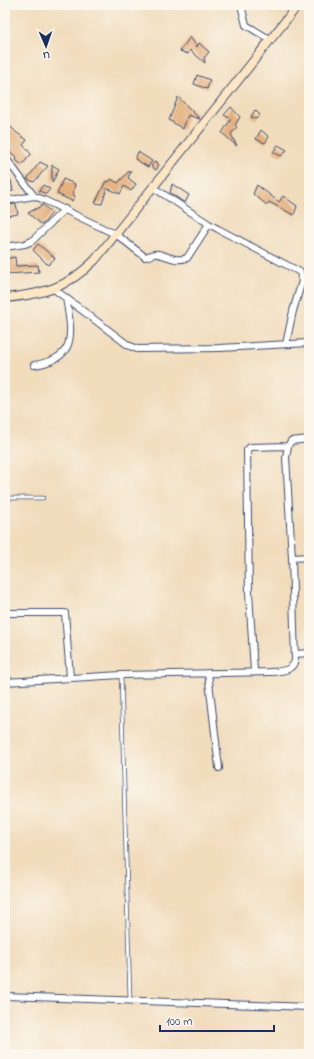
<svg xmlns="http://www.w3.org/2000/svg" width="314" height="1059" viewBox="0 0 314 1059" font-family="'Indie Flower',sans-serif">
  <rect width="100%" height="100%" fill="#fbf7ec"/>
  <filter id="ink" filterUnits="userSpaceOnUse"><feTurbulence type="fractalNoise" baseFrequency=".025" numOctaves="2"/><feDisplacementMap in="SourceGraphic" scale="8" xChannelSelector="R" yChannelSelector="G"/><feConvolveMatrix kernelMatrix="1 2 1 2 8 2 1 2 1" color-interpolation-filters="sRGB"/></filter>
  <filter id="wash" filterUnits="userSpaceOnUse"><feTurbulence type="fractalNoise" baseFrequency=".012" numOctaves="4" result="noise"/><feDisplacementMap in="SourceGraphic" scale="16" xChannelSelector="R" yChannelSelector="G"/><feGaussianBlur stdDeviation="0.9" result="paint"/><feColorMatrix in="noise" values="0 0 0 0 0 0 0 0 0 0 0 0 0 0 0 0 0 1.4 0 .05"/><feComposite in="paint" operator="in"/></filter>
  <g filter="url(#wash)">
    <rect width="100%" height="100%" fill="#f1dcbc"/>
    <g id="blocks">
      <path fill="#e4b07f" d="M 190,37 L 197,47 L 199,43 L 209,52 L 204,58 L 205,63 L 190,50 L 188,54 L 180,51 Z
        M 197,75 L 210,80 L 207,89 L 194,84 Z
        M 178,97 L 200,119 L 188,115 L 183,129 L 169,120 Z
        M 231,107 L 240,117 L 235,125 L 237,127 L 231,134 L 237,146 L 222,133 L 231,119 L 224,115 Z
        M 255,110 L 260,115 L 256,119 L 251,117 Z
        M 9,125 L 17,133 L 27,140 L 23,145 L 31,154 L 22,165 L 16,160 L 17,157 L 7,150 L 8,149 L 5,144 L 5,132 Z
        M 261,130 L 269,137 L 265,143 L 256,139 Z
        M 278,145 L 287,150 L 281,156 L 273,152 Z
        M 138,152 L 152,161 L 148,167 L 135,159 Z
        M 155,161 L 159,165 L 156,170 L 151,166 Z
        M 40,162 L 48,166 L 34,182 L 27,179 Z
        M 52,165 L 59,169 L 52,183 Z
        M 130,170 L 131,171 L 128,178 L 136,184 L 131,191 L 124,186 L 120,194 L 107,188 L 102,204 L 95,203 L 106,181 L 109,182 L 111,179 L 118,183 Z
        M 63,179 L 75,184 L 73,194 L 75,196 L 72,201 L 57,194 Z
        M 11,180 L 13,191 L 5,192 L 5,182 Z
        M 172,184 L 189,195 L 185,203 L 170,193 Z
        M 43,185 L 50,189 L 46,194 L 39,191 Z
        M 257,185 L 279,202 L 283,196 L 297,206 L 294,215 L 269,202 L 267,205 L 253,194 Z
        M 16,204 L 18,214 L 7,216 L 6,205 Z
        M 43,205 L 52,213 L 42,225 L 28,213 Z
        M 38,244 L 55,258 L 48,265 L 33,250 Z
        M 15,257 L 16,266 L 38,265 L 39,272 L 5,274 L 5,259 Z"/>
    </g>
  </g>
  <g filter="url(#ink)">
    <use href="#blocks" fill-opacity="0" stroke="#3b496c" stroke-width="1"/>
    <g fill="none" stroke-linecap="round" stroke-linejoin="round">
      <defs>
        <path id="service" d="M 5,498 L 43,498
          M 121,675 L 130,1001"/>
        <path id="minor" d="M 241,5 L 246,25 L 271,40
          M 5,157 L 34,196
          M 154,188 L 209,224
          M 5,201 L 34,196 L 42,199 L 117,235 L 145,257 C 150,256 154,253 158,254 C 169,256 175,262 187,258 L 209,224 L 218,229 L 300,272 L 302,281 L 293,311 L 286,344
          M 5,247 L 25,244 L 32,241 L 65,209
          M 54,289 L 128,345 L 137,349 L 219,348 L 309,343
          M 34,365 C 78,359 72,333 66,298
          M 292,558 L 309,557
          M 5,613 L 65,613 L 70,677
          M 295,654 L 309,653
          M 254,671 L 249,593 L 247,450 L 250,447 L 288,446
          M 208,673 L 219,768
          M 5,682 L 121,675 L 270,672 C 280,671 291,672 295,661 L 292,558 L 286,457 L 288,446 L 291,441 L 309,439
          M 5,996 L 309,1007"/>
        <path id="secondary" d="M 5,298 C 44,294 67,288 95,260 L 298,5"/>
      </defs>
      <use href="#service" stroke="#3b496c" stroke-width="4.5"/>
      <use href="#minor" stroke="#3b496c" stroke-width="8"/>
      <use href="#secondary" stroke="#3b496c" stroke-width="10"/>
      <use href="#service" stroke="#fff" stroke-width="3"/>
      <use href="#minor" stroke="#fff" stroke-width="6"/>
      <use href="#secondary" stroke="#fce6c4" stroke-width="8"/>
    </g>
  </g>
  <rect width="314" height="1059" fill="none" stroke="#fbf7ec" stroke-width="20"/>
  <g transform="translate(46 46) rotate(178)" stroke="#fbf7ec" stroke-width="3" paint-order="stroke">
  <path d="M0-3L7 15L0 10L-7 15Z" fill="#1b2f5e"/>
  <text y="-6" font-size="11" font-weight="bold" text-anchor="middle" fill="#1b2f5e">U</text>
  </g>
  <path d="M160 1025v6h114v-6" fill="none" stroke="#1b2f5e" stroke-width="2"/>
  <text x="166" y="1025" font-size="12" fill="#1b2f5e" stroke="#fbf7ec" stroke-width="3" paint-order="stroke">100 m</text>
</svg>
